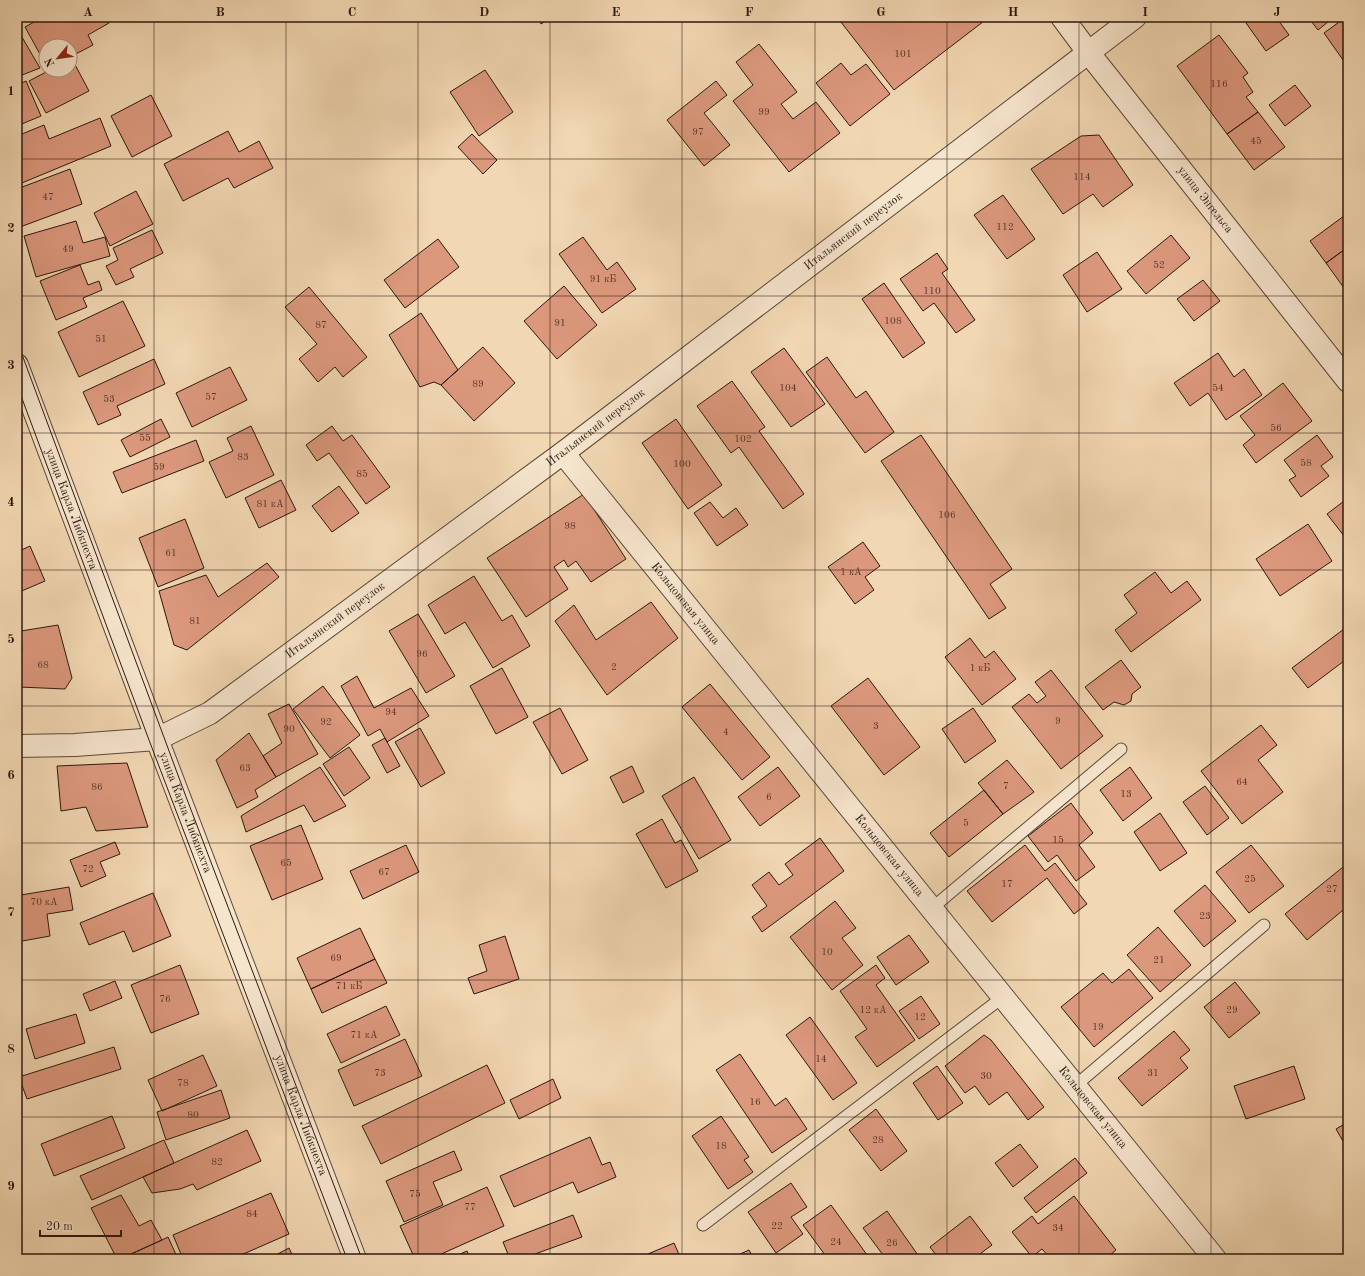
<svg xmlns="http://www.w3.org/2000/svg" width="1365" height="1276" viewBox="0 0 1365 1276" font-family="'Old Standard TT',serif">
  <rect width="100%" height="100%" fill="#f1d7b2"/>
  <filter id="stains"><feTurbulence type="fractalNoise" baseFrequency=".005" numOctaves="4"/><feColorMatrix values="0 0 0 0 .2 0 0 0 0 .09 0 0 0 0 .02 0 0 0 .5 -.17"/></filter>
  <radialGradient id="worn" r=".72"><stop offset=".6" stop-color="#630" stop-opacity="0"/><stop offset="1" stop-color="#630" stop-opacity=".3"/></radialGradient>
  <path fill="#dc987d" stroke="#2c180f" d="M 43,17 L 105,17 L 109,23 L 88,35 L 93,45 L 70,57 L 70,46 L 46,46 L 46,65 L 25,27 Z
    M 537,17 L 552,17 L 541,24 Z
    M 837,17 L 987,17 L 988,18 L 894,90 Z
    M 1254,17 L 1276,17 L 1289,35 L 1266,51 L 1246,23 Z
    M 1308,17 L 1334,17 L 1318,30 Z
    M 1346,17 L 1348,17 L 1348,67 L 1324,33 Z
    M 19,32 L 40,68 L 17,77 L 17,33 Z
    M 1219,35 L 1248,73 L 1243,77 L 1253,92 L 1246,97 L 1258,112 L 1227,134 L 1177,66 Z
    M 759,44 L 797,92 L 781,104 L 793,119 L 816,102 L 840,133 L 789,172 L 733,101 L 753,85 L 736,62 Z
    M 72,59 L 89,91 L 46,113 L 29,81 L 50,70 L 70,70 L 70,60 Z
    M 841,63 L 851,75 L 866,64 L 890,94 L 850,126 L 816,83 Z
    M 485,70 L 513,112 L 479,136 L 450,92 Z
    M 26,81 L 41,116 L 17,126 L 17,85 Z
    M 716,81 L 727,95 L 704,113 L 730,145 L 704,166 L 667,120 Z
    M 1295,85 L 1311,106 L 1285,126 L 1269,105 Z
    M 151,95 L 172,136 L 132,157 L 111,116 Z
    M 1258,112 L 1285,147 L 1254,170 L 1227,134 Z
    M 100,118 L 111,146 L 17,185 L 17,136 L 44,125 L 49,139 Z
    M 228,131 L 239,152 L 259,141 L 273,168 L 234,188 L 228,178 L 183,201 L 164,164 Z
    M 472,134 L 497,160 L 483,174 L 458,147 Z
    M 1099,135 L 1133,185 L 1103,207 L 1093,194 L 1063,214 L 1031,169 L 1081,136 Z
    M 70,169 L 82,204 L 20,227 L 17,220 L 17,189 Z
    M 136,191 L 153,224 L 110,246 L 94,213 Z
    M 1003,195 L 1035,239 L 1007,259 L 974,215 Z
    M 1348,213 L 1348,247 L 1326,263 L 1310,241 Z
    M 76,221 L 83,243 L 105,237 L 110,256 L 36,277 L 24,236 Z
    M 152,230 L 163,253 L 130,269 L 134,277 L 116,285 L 106,266 L 118,260 L 113,248 Z
    M 1171,235 L 1190,258 L 1146,294 L 1127,271 Z
    M 583,237 L 607,270 L 617,262 L 636,289 L 602,313 L 559,254 Z
    M 438,239 L 459,267 L 405,308 L 384,280 Z
    M 1348,247 L 1348,284 L 1344,288 L 1326,263 Z
    M 1097,252 L 1122,289 L 1087,312 L 1063,275 Z
    M 937,253 L 948,269 L 942,273 L 975,320 L 956,333 L 934,303 L 923,311 L 900,279 Z
    M 80,265 L 88,285 L 99,281 L 102,290 L 83,298 L 87,307 L 56,320 L 40,281 Z
    M 1203,280 L 1220,301 L 1194,321 L 1177,299 Z
    M 884,283 L 925,343 L 903,358 L 862,299 Z
    M 564,286 L 597,325 L 557,359 L 524,321 Z
    M 309,287 L 367,357 L 343,377 L 335,367 L 318,382 L 299,359 L 317,344 L 285,307 Z
    M 123,301 L 145,346 L 79,377 L 58,332 Z
    M 421,313 L 458,370 L 441,385 L 434,382 L 420,387 L 389,335 Z
    M 483,347 L 515,383 L 474,421 L 441,385 Z
    M 784,348 L 825,404 L 791,427 L 751,372 Z
    M 1218,353 L 1234,377 L 1244,369 L 1262,395 L 1226,420 L 1208,393 L 1190,406 L 1174,383 Z
    M 827,357 L 856,398 L 866,391 L 894,432 L 865,453 L 806,372 Z
    M 154,359 L 165,384 L 117,406 L 121,415 L 98,425 L 83,392 Z
    M 230,367 L 247,400 L 192,427 L 176,393 Z
    M 732,381 L 765,427 L 759,431 L 804,494 L 783,509 L 739,447 L 731,453 L 697,406 Z
    M 1283,383 L 1312,421 L 1256,463 L 1243,445 L 1255,435 L 1240,416 Z
    M 161,419 L 170,437 L 130,457 L 121,440 Z
    M 676,419 L 722,485 L 688,509 L 642,443 Z
    M 251,426 L 274,475 L 226,498 L 209,462 L 233,451 L 227,438 Z
    M 332,426 L 343,441 L 352,435 L 390,487 L 366,504 L 329,453 L 317,461 L 306,445 Z
    M 921,435 L 1012,569 L 990,584 L 1006,608 L 989,619 L 881,461 Z
    M 1317,435 L 1333,457 L 1321,466 L 1329,476 L 1301,497 L 1289,480 L 1296,476 L 1284,460 Z
    M 196,440 L 204,461 L 122,493 L 113,472 Z
    M 281,480 L 296,510 L 259,528 L 245,498 Z
    M 339,486 L 359,513 L 332,532 L 312,506 Z
    M 584,494 L 626,559 L 591,582 L 576,561 L 568,567 L 564,560 L 554,567 L 568,589 L 526,617 L 487,558 Z
    M 1348,498 L 1348,541 L 1327,514 Z
    M 710,502 L 723,518 L 736,508 L 748,525 L 717,546 L 694,513 Z
    M 185,519 L 204,568 L 158,587 L 139,538 Z
    M 1308,524 L 1332,561 L 1280,596 L 1256,559 Z
    M 863,542 L 880,566 L 865,577 L 874,590 L 855,604 L 828,567 Z
    M 30,546 L 45,581 L 17,593 L 17,552 Z
    M 267,563 L 279,577 L 187,650 L 174,645 L 159,591 L 206,575 L 218,597 Z
    M 1155,572 L 1171,593 L 1187,581 L 1201,600 L 1131,652 L 1115,630 L 1137,613 L 1124,595 Z
    M 474,576 L 502,621 L 512,615 L 530,646 L 493,668 L 465,622 L 445,634 L 428,605 Z
    M 651,602 L 678,638 L 607,695 L 555,621 L 574,605 L 596,640 Z
    M 418,614 L 455,676 L 426,693 L 389,631 Z
    M 58,625 L 72,678 L 65,689 L 19,687 L 17,679 L 17,652 L 22,651 L 21,631 Z
    M 1348,626 L 1348,658 L 1308,688 L 1292,668 Z
    M 970,638 L 985,658 L 994,651 L 1016,679 L 982,705 L 945,657 Z
    M 1121,660 L 1141,687 L 1132,694 L 1131,701 L 1124,705 L 1114,702 L 1103,710 L 1085,687 Z
    M 502,668 L 528,717 L 496,734 L 470,686 Z
    M 1051,670 L 1103,736 L 1061,769 L 1012,707 L 1029,694 L 1037,703 L 1046,696 L 1035,682 Z
    M 357,676 L 374,708 L 411,688 L 429,716 L 387,742 L 380,729 L 368,736 L 341,686 Z
    M 868,678 L 920,747 L 884,775 L 831,706 Z
    M 710,684 L 770,757 L 742,780 L 682,707 Z
    M 323,686 L 360,735 L 330,758 L 293,709 Z
    M 289,704 L 318,754 L 276,777 L 263,756 L 282,743 L 268,714 Z
    M 560,708 L 588,760 L 562,774 L 533,722 Z
    M 973,708 L 996,741 L 965,763 L 942,729 Z
    M 1261,725 L 1277,745 L 1258,760 L 1283,792 L 1242,824 L 1201,771 Z
    M 420,728 L 445,773 L 421,787 L 395,742 Z
    M 249,733 L 276,777 L 255,790 L 258,797 L 237,808 L 216,760 Z
    M 385,738 L 400,766 L 387,773 L 372,745 Z
    M 349,747 L 370,778 L 344,796 L 323,764 Z
    M 1007,760 L 1034,792 L 1003,814 L 978,783 Z
    M 127,763 L 148,827 L 96,831 L 86,807 L 61,811 L 57,766 Z
    M 632,766 L 644,792 L 623,803 L 610,777 Z
    M 320,767 L 346,806 L 314,822 L 304,805 L 246,832 L 241,816 Z
    M 778,767 L 800,796 L 760,826 L 738,797 Z
    M 1130,767 L 1152,798 L 1123,821 L 1100,790 Z
    M 694,777 L 731,840 L 699,859 L 662,796 Z
    M 1205,786 L 1229,818 L 1207,835 L 1183,802 Z
    M 984,790 L 1003,814 L 949,857 L 930,833 Z
    M 1071,803 L 1093,833 L 1079,845 L 1095,867 L 1076,881 L 1057,855 L 1048,862 L 1028,836 Z
    M 1160,813 L 1187,853 L 1160,871 L 1134,832 Z
    M 662,819 L 675,843 L 681,840 L 698,871 L 666,888 L 636,834 Z
    M 301,825 L 323,879 L 272,900 L 250,846 Z
    M 820,838 L 844,871 L 762,932 L 752,917 L 767,906 L 752,885 L 769,872 L 779,885 L 793,875 L 785,864 Z
    M 115,842 L 120,854 L 100,862 L 106,876 L 81,887 L 70,860 Z
    M 406,845 L 419,872 L 363,899 L 350,871 Z
    M 1025,845 L 1045,871 L 1055,863 L 1087,904 L 1074,914 L 1047,878 L 992,922 L 967,891 Z
    M 1251,845 L 1284,886 L 1249,913 L 1216,872 Z
    M 1343,867 L 1348,872 L 1348,906 L 1307,940 L 1285,914 Z
    M 17,874 L 21,895 L 69,887 L 73,910 L 47,914 L 50,936 L 17,942 Z
    M 1205,885 L 1236,921 L 1204,947 L 1174,911 Z
    M 153,893 L 171,936 L 133,952 L 124,931 L 89,945 L 80,923 Z
    M 835,901 L 856,928 L 842,938 L 863,965 L 832,990 L 790,937 Z
    M 1158,927 L 1191,965 L 1160,992 L 1127,955 Z
    M 360,928 L 375,959 L 311,989 L 297,958 Z
    M 909,935 L 929,962 L 896,985 L 877,957 Z
    M 505,936 L 519,979 L 474,994 L 468,978 L 487,971 L 479,945 Z
    M 375,959 L 387,983 L 322,1013 L 311,989 Z
    M 180,965 L 199,1014 L 151,1033 L 131,985 Z
    M 876,965 L 885,978 L 876,985 L 915,1040 L 877,1067 L 855,1037 L 867,1029 L 840,991 Z
    M 1129,969 L 1153,998 L 1094,1047 L 1061,1007 L 1103,973 L 1112,983 Z
    M 115,981 L 122,998 L 90,1011 L 83,994 Z
    M 1235,982 L 1260,1013 L 1229,1038 L 1204,1007 Z
    M 921,996 L 940,1024 L 919,1039 L 899,1011 Z
    M 386,1006 L 400,1035 L 341,1063 L 327,1034 Z
    M 76,1014 L 85,1043 L 35,1059 L 26,1029 Z
    M 810,1017 L 857,1083 L 833,1100 L 786,1035 Z
    M 1174,1031 L 1190,1050 L 1180,1058 L 1188,1068 L 1142,1106 L 1118,1078 Z
    M 984,1035 L 991,1040 L 1044,1107 L 1028,1120 L 1007,1092 L 989,1105 L 975,1086 L 965,1093 L 945,1066 Z
    M 405,1039 L 422,1076 L 354,1106 L 338,1070 Z
    M 114,1047 L 121,1069 L 27,1099 L 19,1077 Z
    M 740,1054 L 775,1106 L 786,1098 L 807,1129 L 772,1153 L 716,1070 Z
    M 203,1055 L 217,1086 L 162,1111 L 148,1080 Z
    M 487,1065 L 505,1103 L 381,1164 L 362,1126 Z
    M 937,1066 L 963,1103 L 938,1120 L 913,1083 Z
    M 1294,1066 L 1305,1099 L 1246,1119 L 1234,1086 Z
    M 553,1079 L 561,1098 L 519,1119 L 510,1100 Z
    M 221,1090 L 230,1118 L 166,1140 L 157,1112 Z
    M 876,1109 L 907,1151 L 881,1171 L 849,1130 Z
    M 112,1116 L 125,1148 L 54,1176 L 41,1144 Z
    M 721,1116 L 749,1157 L 744,1160 L 753,1172 L 728,1189 L 692,1136 Z
    M 1348,1122 L 1348,1150 L 1336,1129 Z
    M 247,1130 L 261,1161 L 197,1190 L 193,1184 L 180,1189 L 152,1193 L 143,1177 Z
    M 590,1137 L 602,1165 L 610,1162 L 616,1177 L 578,1193 L 573,1182 L 514,1207 L 500,1176 Z
    M 164,1140 L 174,1163 L 92,1200 L 80,1176 Z
    M 1020,1144 L 1038,1167 L 1013,1187 L 995,1163 Z
    M 454,1151 L 462,1170 L 433,1182 L 443,1205 L 404,1222 L 386,1181 Z
    M 1075,1158 L 1087,1173 L 1036,1213 L 1024,1198 Z
    M 791,1183 L 807,1207 L 791,1217 L 803,1234 L 776,1253 L 748,1212 Z
    M 487,1187 L 504,1226 L 430,1259 L 415,1259 L 400,1226 Z
    M 271,1193 L 289,1234 L 232,1259 L 183,1259 L 173,1235 Z
    M 121,1195 L 139,1226 L 151,1220 L 162,1240 L 120,1259 L 117,1259 L 91,1208 Z
    M 1074,1196 L 1116,1250 L 1105,1259 L 1051,1259 L 1042,1249 L 1032,1257 L 1012,1232 L 1032,1216 L 1038,1224 Z
    M 831,1205 L 870,1259 L 828,1259 L 803,1225 Z
    M 887,1211 L 920,1258 L 919,1259 L 886,1259 L 863,1228 Z
    M 573,1215 L 582,1237 L 535,1254 L 537,1259 L 510,1259 L 503,1242 Z
    M 970,1216 L 992,1245 L 973,1259 L 939,1259 L 930,1247 Z
    M 168,1237 L 178,1259 L 120,1259 L 162,1240 Z
    M 674,1243 L 681,1259 L 636,1259 Z
    M 289,1248 L 294,1259 L 268,1259 Z
    M 749,1250 L 754,1259 L 729,1259 Z
    M 467,1251 L 470,1259 L 449,1259 Z"/>
  <g fill="none" stroke-linecap="round" stroke-linejoin="round">
    <defs>
      <path id="service" d="M 931,909 L 1121,749
        M 1075,1086 L 1264,925
        M 703,1225 L 1003,997"/>
      <g id="minor">
        <path id="s1" d="M 1062,17 L 1088,52 L 1348,381"/>
        <path id="s2" d="M 17,365 L 157,739 L 355,1259"/>
        <path id="s3" d="M 563,453 L 1215,1259"/>
        <path id="s4" d="M 17,746 L 75,745 L 157,739 L 210,713 L 563,453 L 1135,17"/>
      </g>
    </defs>
    <use href="#service" stroke="#5d4838" stroke-width="13"/>
    <use href="#minor" stroke="#5d4838" stroke-width="24"/>
    <use href="#service" stroke="#f6e5cd" stroke-width="11"/>
    <use href="#minor" stroke="#f6e5cd" stroke-width="22"/>
    <path stroke="#2c180f" stroke-width="1" d="M 17,341 L 185,794 L 362,1259
      M 17,385 L 149,740 L 347,1259"/>
  </g>
  <path fill="none" stroke="#2c180f" stroke-width="1" stroke-opacity="0.55" d="M 154,17 L 154,1259M 286,17 L 286,1259M 418,17 L 418,1259M 550,17 L 550,1259M 682,17 L 682,1259M 815,17 L 815,1259M 947,17 L 947,1259M 1079,17 L 1079,1259M 1211,17 L 1211,1259M 17,159 L 1348,159M 17,296 L 1348,296M 17,433 L 1348,433M 17,570 L 1348,570M 17,706 L 1348,706M 17,843 L 1348,843M 17,980 L 1348,980M 17,1117 L 1348,1117"/>
  <g text-anchor="middle" dominant-baseline="central" stroke-width="3" stroke-linejoin="round" paint-order="stroke">
    <g font-size="10" fill="#58382a">
      <text x="903" y="54">101</text>
      <text x="1219" y="84">116</text>
      <text x="764" y="112">99</text>
      <text x="698" y="132">97</text>
      <text x="1256" y="141">45</text>
      <text x="1082" y="177">114</text>
      <text x="48" y="197">47</text>
      <text x="1005" y="227">112</text>
      <text x="68" y="249">49</text>
      <text x="1159" y="265">52</text>
      <text x="603" y="279">91 кБ</text>
      <text x="932" y="291">110</text>
      <text x="893" y="321">108</text>
      <text x="560" y="323">91</text>
      <text x="321" y="325">87</text>
      <text x="101" y="339">51</text>
      <text x="478" y="384">89</text>
      <text x="788" y="388">104</text>
      <text x="1218" y="388">54</text>
      <text x="211" y="397">57</text>
      <text x="109" y="399">53</text>
      <text x="1276" y="428">56</text>
      <text x="145" y="438">55</text>
      <text x="743" y="439">102</text>
      <text x="243" y="457">83</text>
      <text x="1306" y="463">58</text>
      <text x="682" y="464">100</text>
      <text x="159" y="467">59</text>
      <text x="362" y="474">85</text>
      <text x="270" y="504">81 кА</text>
      <text x="947" y="515">106</text>
      <text x="570" y="526">98</text>
      <text x="171" y="553">61</text>
      <text x="851" y="572">1 кА</text>
      <text x="195" y="621">81</text>
      <text x="422" y="654">96</text>
      <text x="43" y="665">68</text>
      <text x="614" y="667">2</text>
      <text x="980" y="668">1 кБ</text>
      <text x="391" y="712">94</text>
      <text x="1058" y="721">9</text>
      <text x="326" y="722">92</text>
      <text x="876" y="726">3</text>
      <text x="289" y="729">90</text>
      <text x="726" y="732">4</text>
      <text x="245" y="768">63</text>
      <text x="1242" y="782">64</text>
      <text x="1006" y="786">7</text>
      <text x="97" y="787">86</text>
      <text x="1126" y="794">13</text>
      <text x="769" y="797">6</text>
      <text x="966" y="823">5</text>
      <text x="1058" y="840">15</text>
      <text x="286" y="863">65</text>
      <text x="88" y="869">72</text>
      <text x="384" y="872">67</text>
      <text x="1250" y="879">25</text>
      <text x="1007" y="884">17</text>
      <text x="1332" y="889">27</text>
      <text x="44" y="902">70 кА</text>
      <text x="1205" y="916">23</text>
      <text x="827" y="952">10</text>
      <text x="336" y="958">69</text>
      <text x="1159" y="960">21</text>
      <text x="349" y="986">71 кБ</text>
      <text x="165" y="999">76</text>
      <text x="873" y="1010">12 кА</text>
      <text x="1232" y="1010">29</text>
      <text x="920" y="1017">12</text>
      <text x="1098" y="1027">19</text>
      <text x="364" y="1035">71 кА</text>
      <text x="821" y="1059">14</text>
      <text x="380" y="1073">73</text>
      <text x="1153" y="1073">31</text>
      <text x="986" y="1076">30</text>
      <text x="183" y="1083">78</text>
      <text x="755" y="1102">16</text>
      <text x="193" y="1115">80</text>
      <text x="878" y="1140">28</text>
      <text x="721" y="1146">18</text>
      <text x="217" y="1162">82</text>
      <text x="415" y="1194">75</text>
      <text x="470" y="1207">77</text>
      <text x="252" y="1214">84</text>
      <text x="777" y="1226">22</text>
      <text x="1058" y="1228">34</text>
      <text x="836" y="1242">24</text>
      <text x="892" y="1243">26</text>
    </g>
    <g font-size="12" fill="#2c180f" stroke="#f6e5cd">
      <text stroke="none"><textPath href="#s1" startOffset="232">улица Энгельса</textPath></text>
      <text stroke="none"><textPath href="#s4" startOffset="1003">Итальянский переулок</textPath></text>
      <text stroke="none"><textPath href="#s4" startOffset="679">Итальянский переулок</textPath></text>
      <text stroke="none"><textPath href="#s2" startOffset="154">улица Карла Либкнехта</textPath></text>
      <text stroke="none"><textPath href="#s3" startOffset="194">Кольцовская улица</textPath></text>
      <text stroke="none"><textPath href="#s4" startOffset="355">Итальянский переулок</textPath></text>
      <text stroke="none"><textPath href="#s2" startOffset="478">улица Карла Либкнехта</textPath></text>
      <text stroke="none"><textPath href="#s3" startOffset="518">Кольцовская улица</textPath></text>
      <text stroke="none"><textPath href="#s3" startOffset="842">Кольцовская улица</textPath></text>
      <text stroke="none"><textPath href="#s2" startOffset="802">улица Карла Либкнехта</textPath></text>
    </g>
  </g>
  <rect width="1365" height="1276" fill="none" stroke="#f1d7b2" stroke-width="44"/>
  <g transform="translate(58 58) rotate(241)"><circle r="19" fill="#f6e5cd" stroke="#a59381"/>
  <path d="M0-3L7 15L0 10L-7 15Z" fill="#8f2418"/>
  <text y="-6" font-size="11" font-weight="bold" text-anchor="middle" fill="#2c180f">N</text>
  </g>
  <path d="M40 1230v6h81v-6" fill="none" stroke="#2c180f" stroke-width="2"/>
  <text x="46" y="1230" font-size="12" fill="#2c180f" stroke="#f6e5cd" stroke-width="3" paint-order="stroke">20 m</text>
  <rect x="22" y="22" width="1321" height="1232" fill="none" stroke="#2c180f" stroke-width="1.5"/>
  <g font-size="13" text-anchor="middle" font-weight="bold" fill="#2c180f">
    <text x="88" y="16">A</text>
    <text x="220" y="16">B</text>
    <text x="352" y="16">C</text>
    <text x="484" y="16">D</text>
    <text x="616" y="16">E</text>
    <text x="749" y="16">F</text>
    <text x="881" y="16">G</text>
    <text x="1013" y="16">H</text>
    <text x="1145" y="16">I</text>
    <text x="1277" y="16">J</text>
    <text x="11" y="95">1</text>
    <text x="11" y="232">2</text>
    <text x="11" y="369">3</text>
    <text x="11" y="506">4</text>
    <text x="11" y="643">5</text>
    <text x="11" y="779">6</text>
    <text x="11" y="916">7</text>
    <text x="11" y="1053">8</text>
    <text x="11" y="1190">9</text>
  </g>
  <rect width="100%" height="100%" filter="url(#stains)"/>
  <rect width="100%" height="100%" fill="url(#worn)"/>
</svg>
